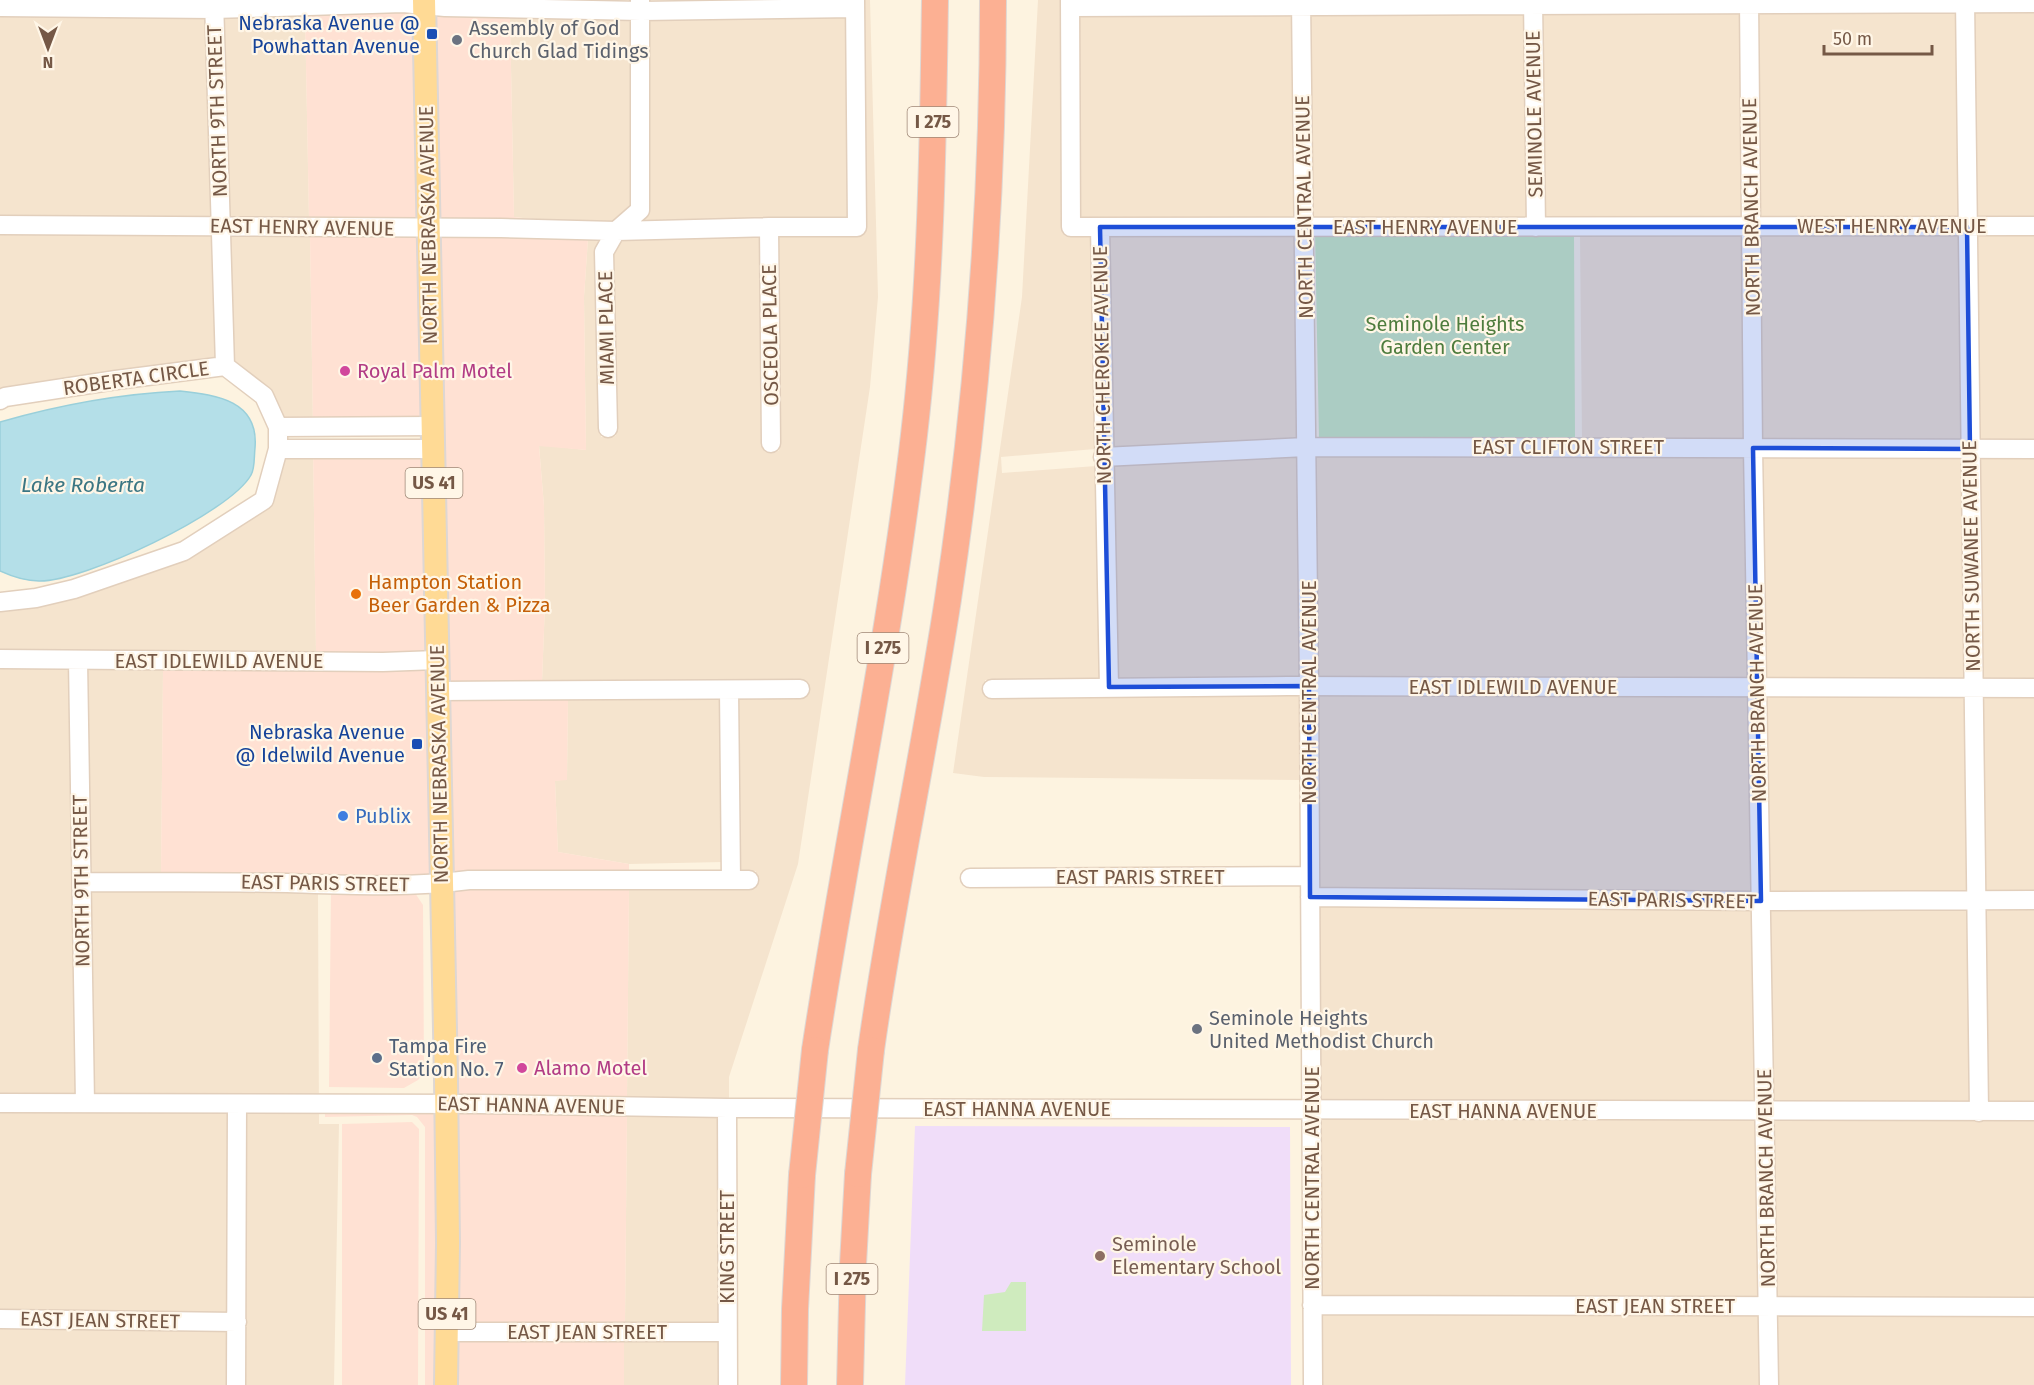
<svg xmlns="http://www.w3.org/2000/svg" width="2034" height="1385" viewBox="0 0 2034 1385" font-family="'Fira Sans',sans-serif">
  <rect width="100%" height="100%" fill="#fdf3e0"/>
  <path fill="#f5e4ce" d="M 862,0 L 870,0 L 878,297 L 870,387 L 798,864 L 729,1077 L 729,1100 L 627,1098 L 629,889 L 756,888 L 756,871 L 738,872 L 737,698 L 807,697 L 807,681 L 542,682 L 545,604 L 544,506 L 539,445 L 586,450 L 584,297 L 588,239 L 603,239 L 597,253 L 601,437 L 616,436 L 612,255 L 620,240 L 762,236 L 764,451 L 779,451 L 776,235 L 864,235 Z
    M 1038,0 L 1063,0 L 1064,227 L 1092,235 L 1095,449 L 1001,457 L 1002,473 L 1096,466 L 1101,679 L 985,680 L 985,697 L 1302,695 L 1302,867 L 1300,867 L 1300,780 L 984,777 L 953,773 L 1022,297 Z
    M 1958,12 L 1959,218 L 1758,218 L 1756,13 Z
    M 1973,12 L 2034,12 L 2034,218 L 1974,218 Z
    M 1741,13 L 1743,218 L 1543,219 L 1541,14 Z
    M 305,14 L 309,219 L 228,217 L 222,17 Z
    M 1294,14 L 1296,219 L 1079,218 L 1078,15 Z
    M 1309,14 L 1526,14 L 1528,219 L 1311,219 Z
    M 0,16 L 207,17 L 213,217 L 0,217 Z
    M 510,17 L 633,19 L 632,206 L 615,221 L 613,220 L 612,223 L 551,221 L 514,217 Z
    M 847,17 L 849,218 L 638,222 L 648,19 Z
    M 0,234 L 213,234 L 218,359 L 0,391 Z
    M 228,234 L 310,236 L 313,428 L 284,428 L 233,361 Z
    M 1108,235 L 1296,236 L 1299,439 L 1110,448 Z
    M 1580,235 L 1743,235 L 1746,439 L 1582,439 Z
    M 1758,235 L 1959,235 L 1962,441 L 1761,439 Z
    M 1974,235 L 2034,235 L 2034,441 L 1977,441 Z
    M 285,445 L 313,445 L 316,653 L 0,651 L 0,611 L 38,606 L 268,508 Z
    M 1299,456 L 1302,678 L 1116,679 L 1111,465 Z
    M 1314,456 L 1746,456 L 1750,680 L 1317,678 Z
    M 1761,456 L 1962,458 L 1966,681 L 1765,680 Z
    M 1977,458 L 2034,458 L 2034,680 L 1981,681 Z
    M 0,668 L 71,669 L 77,1094 L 0,1094 Z
    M 86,669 L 163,669 L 161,873 L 89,874 Z
    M 1317,695 L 1750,697 L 1753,893 L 1317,888 Z
    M 1765,697 L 1966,697 L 1969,892 L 1768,893 Z
    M 2034,697 L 2034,892 L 1984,892 L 1981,698 Z
    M 722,698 L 723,862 L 629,864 L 558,852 L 555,781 L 567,779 L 568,699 Z
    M 91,889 L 318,893 L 319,1124 L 339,1124 L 334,1385 L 0,1385 L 0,1110 L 95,1110 Z
    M 1317,905 L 1754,910 L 1756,1103 L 1319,1102 Z
    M 2034,908 L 2034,1103 L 1986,1104 L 1984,909 Z
    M 1969,909 L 1971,1104 L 1771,1103 L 1769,910 Z
    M 627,1115 L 720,1117 L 719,1324 L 625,1324 Z
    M 1319,1118 L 1757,1120 L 1761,1297 L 1320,1297 Z
    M 1772,1120 L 2034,1120 L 2034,1298 L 1776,1297 Z
    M 1320,1313 L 1761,1314 L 1761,1385 L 1321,1385 Z
    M 1776,1314 L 2034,1315 L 2034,1385 L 1776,1385 Z
    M 624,1341 L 720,1341 L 721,1385 L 624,1385 Z"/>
  <path fill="#ffe1d3" d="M 403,11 L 417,12 L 420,219 L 309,219 L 305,14 Z
    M 432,14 L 510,17 L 514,217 L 551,221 L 435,218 Z
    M 436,235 L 588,239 L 584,297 L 586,450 L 539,446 L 544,506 L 545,604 L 542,682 L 445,682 Z
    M 310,236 L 421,236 L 425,427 L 313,428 Z
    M 425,444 L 430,652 L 316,653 L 313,445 Z
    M 163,669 L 430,669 L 434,876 L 386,877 L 161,873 Z
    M 446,699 L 568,699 L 567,780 L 555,781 L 558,852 L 629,864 L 629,872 L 449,874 Z
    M 470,889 L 629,889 L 627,1098 L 454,1095 L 450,891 Z
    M 331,890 L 415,893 L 423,905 L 424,1073 L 418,1080 L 404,1088 L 329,1087 Z
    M 325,1112 L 439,1112 L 439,1385 L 425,1385 L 425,1127 L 417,1117 L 412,1115 L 325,1117 Z
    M 454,1112 L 627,1115 L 625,1324 L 454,1324 Z
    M 412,1122 L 419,1129 L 418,1385 L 342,1385 L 342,1124 Z
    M 454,1341 L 624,1341 L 624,1385 L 454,1385 Z"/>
  <path fill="#f0ddf9" d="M 915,1126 L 1290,1127 L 1291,1385 L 905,1385 Z"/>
  <path fill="#cfebbe" d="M 1315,232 L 1574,232 L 1575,438 L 1319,438 Z
    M 1011,1282 L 1026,1282 L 1026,1331 L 982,1331 L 984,1295 L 1005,1292 Z"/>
  <path fill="#b4dfe8" stroke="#99cfda" stroke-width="1.5" d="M 180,391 C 218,395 259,401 255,448 C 254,456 255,469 251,475 C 230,513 83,582 39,581 C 25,581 13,577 0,571 L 0,422 C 59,405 119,394 180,391 Z"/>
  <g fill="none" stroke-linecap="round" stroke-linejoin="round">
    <defs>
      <path id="minor" d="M 214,0 L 225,366
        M 1070,0 L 1071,227 L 2034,226
        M 1301,0 L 1309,686 L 1313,1385
        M 1533,0 L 1536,227
        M 1749,0 L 1753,448 L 1769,1385
        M 1965,0 L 1979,1112
        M 0,7 L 214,9 L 403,3 L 445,7 L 641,11 L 855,8
        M 1070,7 L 2034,3
        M 0,225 L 501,228 L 616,231 L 769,227 L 857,227 L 855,0
        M 769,227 L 771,443
        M 1100,227 L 1109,687
        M 0,400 L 5,397 L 116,380 L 225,366 L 264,396 L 278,427 L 278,449 L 264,500 L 184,551 L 74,589 L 36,598 L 0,602
        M 278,427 L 433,426
        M 608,428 L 604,252 L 616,231 L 640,210 L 640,0
        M 278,449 L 433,449
        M 1103,457 L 1306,447 L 2034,449
        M 0,659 L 383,662 L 437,660
        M 78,660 L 85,1103
        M 992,689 L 1288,686 L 2034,688
        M 729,690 L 731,880
        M 438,691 L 800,689
        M 970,878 L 1310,876
        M 82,882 C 150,882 218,882 287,883 C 348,885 409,888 469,880 L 749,880
        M 1310,897 L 1761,901 L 2034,900
        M 0,1103 L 479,1104 L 727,1108 L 2034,1111
        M 727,1108 L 728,1385
        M 1312,1305 L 2034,1307
        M 0,1319 L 237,1322
        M 446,1332 L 727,1332
        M 236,1385 L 237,1104"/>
      <path id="major" d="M 424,0 L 446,1079 L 448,1243 L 446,1385"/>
      <path id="highway" d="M 815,1050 C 846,845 890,641 914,435 C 931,290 933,146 935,0
        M 871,1050 C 892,899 925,750 948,599 C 978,400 993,201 993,0
        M 794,1385 L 795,1309 L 802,1175
        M 850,1385 L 853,1264 L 858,1174"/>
    </defs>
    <use href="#minor" stroke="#e2cfbc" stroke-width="21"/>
    <use href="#major" stroke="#ded7d3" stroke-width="26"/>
    <use href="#highway" stroke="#ded7d3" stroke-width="28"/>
    <use href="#minor" stroke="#fff" stroke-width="18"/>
    <use href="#major" stroke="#ffda95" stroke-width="22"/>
    <use href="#highway" stroke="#fcb093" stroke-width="26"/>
    <defs>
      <path id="highway-bridge" d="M 858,1174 L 871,1050
        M 802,1175 L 815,1050"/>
    </defs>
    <use href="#highway-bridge" stroke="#ded7d3" stroke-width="28" stroke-linecap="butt"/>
    <use href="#highway-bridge" stroke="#fcb093" stroke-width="26"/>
  </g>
  <path fill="#1d4ed8" fill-opacity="0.2" stroke="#1d4ed8" stroke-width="4.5" stroke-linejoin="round" d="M 1100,227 L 1967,227 L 1970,449 L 1753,448 L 1761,901 L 1310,897 L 1309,686 L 1109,687 Z"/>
  <g fill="#1a4fb4" stroke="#fff6e7" stroke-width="2">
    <rect x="426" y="28" width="12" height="12" rx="3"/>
    <rect x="411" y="738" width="12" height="12" rx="3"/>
  </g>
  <g fill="#6b7280" stroke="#fff6e7" stroke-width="2">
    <circle cx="457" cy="40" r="6"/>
    <circle cx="1197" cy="1029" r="6"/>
  </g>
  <g fill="#d1479c" stroke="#fff6e7" stroke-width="2">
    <circle cx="345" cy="371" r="6"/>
    <circle cx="522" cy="1068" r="6"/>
  </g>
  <circle fill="#e8710a" stroke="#fff6e7" stroke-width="2" cx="356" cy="594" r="6"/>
  <circle fill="#3f7fe0" stroke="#fff6e7" stroke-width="2" cx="343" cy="816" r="6"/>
  <circle fill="#5c6f8a" stroke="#fff6e7" stroke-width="2" cx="377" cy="1058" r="6"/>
  <circle fill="#8d6e63" stroke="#fff6e7" stroke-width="2" cx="1100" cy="1256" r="6"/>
  <g text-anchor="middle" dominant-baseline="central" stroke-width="4.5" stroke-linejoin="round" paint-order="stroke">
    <g fill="#fff6e7" stroke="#9e8776" stroke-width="1.5">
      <rect x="907.5" y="107" width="51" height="30" rx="4.5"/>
      <rect x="405.5" y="468" width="57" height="30" rx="4.5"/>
      <rect x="857.5" y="633" width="51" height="30" rx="4.5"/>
      <rect x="826.5" y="1264" width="51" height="30" rx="4.5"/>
      <rect x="418.5" y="1299" width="57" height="30" rx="4.5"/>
    </g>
    <g font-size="18" font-weight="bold" fill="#755846">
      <text x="933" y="122">I 275</text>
      <text x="434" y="483">US 41</text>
      <text x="883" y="648">I 275</text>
      <text x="852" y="1279">I 275</text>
      <text x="447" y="1314">US 41</text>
    </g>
    <g font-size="20" fill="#164399" stroke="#fff6e7" text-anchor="end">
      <text x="420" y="23">Nebraska Avenue @<tspan x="420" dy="23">Powhattan Avenue</tspan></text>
      <text x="405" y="732">Nebraska Avenue<tspan x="405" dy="23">@ Idelwild Avenue</tspan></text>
    </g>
    <g font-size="20" fill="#5b616d" stroke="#fff6e7" text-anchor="start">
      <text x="469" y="28">Assembly of God<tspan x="469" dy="23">Church Glad Tidings</tspan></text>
      <text x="1209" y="1018">Seminole Heights<tspan x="1209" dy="23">United Methodist Church</tspan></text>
    </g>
    <g font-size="20" fill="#755846" stroke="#fff6e7">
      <text transform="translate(217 111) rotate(-92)">NORTH 9TH STREET</text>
      <text transform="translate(1534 114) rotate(-91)">SEMINOLE AVENUE</text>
      <text transform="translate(1304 207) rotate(-91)">NORTH CENTRAL AVENUE</text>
      <text transform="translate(1751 207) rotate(-91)">NORTH BRANCH AVENUE</text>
      <text transform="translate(428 225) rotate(-91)">NORTH NEBRASKA AVENUE</text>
      <text x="1892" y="226">WEST HENRY AVENUE</text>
      <text transform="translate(302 227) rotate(1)">EAST HENRY AVENUE</text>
      <text x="1425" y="227">EAST HENRY AVENUE</text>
      <text transform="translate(606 328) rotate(-91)">MIAMI PLACE</text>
      <text transform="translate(770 335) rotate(-91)">OSCEOLA PLACE</text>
      <text transform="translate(1102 365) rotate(-91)">NORTH CHEROKEE AVENUE</text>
      <text transform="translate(136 378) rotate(-8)">ROBERTA CIRCLE</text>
      <text x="1568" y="447">EAST CLIFTON STREET</text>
      <text transform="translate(1971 556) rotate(-91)">NORTH SUWANEE AVENUE</text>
      <text x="219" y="661">EAST IDLEWILD AVENUE</text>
      <text x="1513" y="687">EAST IDLEWILD AVENUE</text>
      <text transform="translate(1309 692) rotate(-90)">NORTH CENTRAL AVENUE</text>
      <text transform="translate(1757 693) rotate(-91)">NORTH BRANCH AVENUE</text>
      <text transform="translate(439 764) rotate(-91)">NORTH NEBRASKA AVENUE</text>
      <text x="1140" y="877">EAST PARIS STREET</text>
      <text transform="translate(81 881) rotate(-91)">NORTH 9TH STREET</text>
      <text transform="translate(325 883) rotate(1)">EAST PARIS STREET</text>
      <text transform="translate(1672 900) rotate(1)">EAST PARIS STREET</text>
      <text transform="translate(531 1105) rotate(1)">EAST HANNA AVENUE</text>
      <text x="1017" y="1109">EAST HANNA AVENUE</text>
      <text x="1503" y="1111">EAST HANNA AVENUE</text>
      <text transform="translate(1312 1178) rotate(-90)">NORTH CENTRAL AVENUE</text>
      <text transform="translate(1766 1178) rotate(-91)">NORTH BRANCH AVENUE</text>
      <text transform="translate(727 1247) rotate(-90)">KING STREET</text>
      <text x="1655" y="1306">EAST JEAN STREET</text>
      <text transform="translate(100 1320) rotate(1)">EAST JEAN STREET</text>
      <text x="587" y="1332">EAST JEAN STREET</text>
    </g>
    <g font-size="20" fill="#4e7c3d" stroke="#fff6e7">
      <text x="1445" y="324">Seminole Heights<tspan x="1445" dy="23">Garden Center</tspan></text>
    </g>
    <g font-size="20" fill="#b23c85" stroke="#fff6e7" text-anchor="start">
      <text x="357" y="371">Royal Palm Motel</text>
      <text x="534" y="1068">Alamo Motel</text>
    </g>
    <g font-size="20" fill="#c56008" stroke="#fff6e7" text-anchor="start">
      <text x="368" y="582">Hampton Station<tspan x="368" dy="23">Beer Garden &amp; Pizza</tspan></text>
    </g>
    <g font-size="20" fill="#366cbe" stroke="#fff6e7" text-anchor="start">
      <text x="355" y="816">Publix</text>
    </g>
    <g font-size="20" fill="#4e5e75" stroke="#fff6e7" text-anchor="start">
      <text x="389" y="1046">Tampa Fire<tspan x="389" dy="23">Station No. 7</tspan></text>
    </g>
    <g font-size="20" fill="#785e54" stroke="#fff6e7" text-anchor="start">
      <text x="1112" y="1244">Seminole<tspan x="1112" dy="23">Elementary School</tspan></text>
    </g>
    <g font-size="21" font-style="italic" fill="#3b7683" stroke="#fff6e7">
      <text x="83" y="485">Lake Roberta</text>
    </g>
  </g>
  <g transform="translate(48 48) rotate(180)" stroke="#fff6e7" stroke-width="4.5" paint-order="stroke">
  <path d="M0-4.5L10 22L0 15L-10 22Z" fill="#755846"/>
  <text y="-9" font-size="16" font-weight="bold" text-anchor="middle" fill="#755846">N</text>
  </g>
  <path d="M1824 45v9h108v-9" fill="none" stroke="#755846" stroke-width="3"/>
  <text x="1833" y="45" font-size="18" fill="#755846" stroke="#fff6e7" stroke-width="4.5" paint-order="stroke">50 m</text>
</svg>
